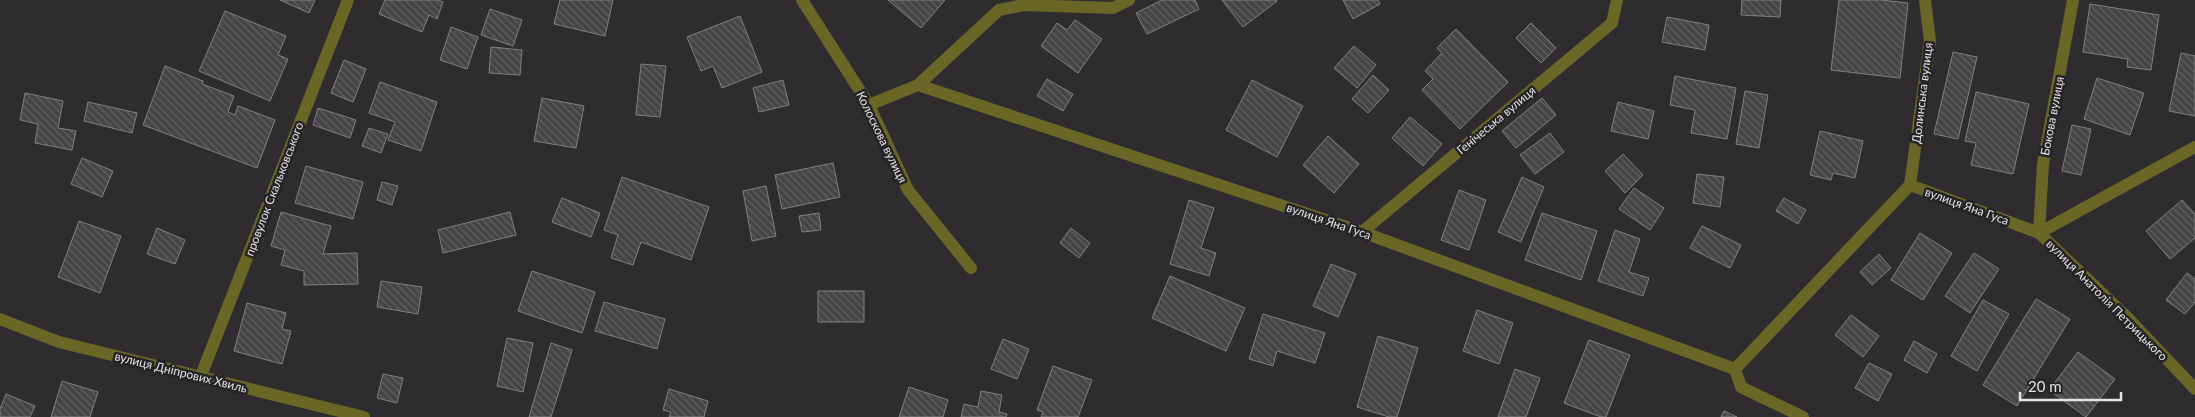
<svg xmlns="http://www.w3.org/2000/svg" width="2195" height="417" viewBox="0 0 2195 417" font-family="Lato,sans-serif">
  <defs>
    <pattern id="building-back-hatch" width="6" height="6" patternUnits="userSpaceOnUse" patternTransform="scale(1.25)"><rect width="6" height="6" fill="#464447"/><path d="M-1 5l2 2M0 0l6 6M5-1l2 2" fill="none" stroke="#615f61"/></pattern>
  </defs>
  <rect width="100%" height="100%" fill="#2e2c2f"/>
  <path fill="url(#building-back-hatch)" stroke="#828083" d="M 280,0 L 315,0 L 309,13 Z
    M 385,0 L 438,0 L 443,2 L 437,19 L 429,15 L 422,32 L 379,14 Z
    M 560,0 L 613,0 L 605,36 L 554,24 Z
    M 888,0 L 945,0 L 921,28 Z
    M 1162,0 L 1195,0 L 1199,9 L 1147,34 L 1136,13 Z
    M 1222,0 L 1276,0 L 1277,1 L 1243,27 Z
    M 1343,0 L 1378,0 L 1380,4 L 1353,19 Z
    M 1742,0 L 1781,0 L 1780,17 L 1741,15 Z
    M 1839,0 L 1882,0 L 1908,3 L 1900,78 L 1831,70 Z
    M 2090,4 L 2159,15 L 2151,70 L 2127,67 L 2128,59 L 2083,52 Z
    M 490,9 L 522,20 L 513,46 L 481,35 Z
    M 225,11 L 286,36 L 278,55 L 288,59 L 270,101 L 199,71 Z
    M 740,16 L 762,72 L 722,88 L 713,66 L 701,71 L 687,37 Z
    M 1667,17 L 1709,25 L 1705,50 L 1662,42 Z
    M 1075,20 L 1102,39 L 1078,73 L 1041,46 L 1057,23 L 1067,30 Z
    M 1531,23 L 1556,48 L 1541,63 L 1516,38 Z
    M 451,27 L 478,37 L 467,69 L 440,60 Z
    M 1456,29 L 1508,82 L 1460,129 L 1422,90 L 1433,79 L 1425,71 L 1442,53 L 1437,48 Z
    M 1354,46 L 1376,65 L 1357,88 L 1334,68 Z
    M 491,47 L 522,50 L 520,75 L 489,73 Z
    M 1953,52 L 1977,57 L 1958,139 L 1934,134 Z
    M 2181,53 L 2195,56 L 2195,116 L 2169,111 Z
    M 344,60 L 366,69 L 353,102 L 331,93 Z
    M 641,64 L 666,66 L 660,117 L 636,115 Z
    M 165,66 L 203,81 L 202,84 L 234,96 L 228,112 L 235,115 L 238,106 L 275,120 L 257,168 L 143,125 Z
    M 1373,75 L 1389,90 L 1368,113 L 1352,99 Z
    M 1675,76 L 1736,88 L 1727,139 L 1691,133 L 1695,110 L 1670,105 Z
    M 2097,78 L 2144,93 L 2130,135 L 2084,119 Z
    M 1047,79 L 1073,94 L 1063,111 L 1037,96 Z
    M 783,80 L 789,105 L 759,112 L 753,88 Z
    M 1252,80 L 1303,106 L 1277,157 L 1226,130 Z
    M 380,82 L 437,102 L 421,151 L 388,140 L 395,122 L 369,113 Z
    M 1745,91 L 1768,95 L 1759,148 L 1736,144 Z
    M 1976,92 L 2029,104 L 2013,174 L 1971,165 L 1976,143 L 1965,141 Z
    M 25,93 L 63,101 L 58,128 L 76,131 L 72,150 L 35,143 L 38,124 L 20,120 Z
    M 542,98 L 584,106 L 576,148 L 534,141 Z
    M 1542,98 L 1556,115 L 1516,148 L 1502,131 Z
    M 88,102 L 137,113 L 132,133 L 84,121 Z
    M 1618,102 L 1654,111 L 1648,139 L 1611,131 Z
    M 318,108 L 356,120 L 350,138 L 313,125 Z
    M 1410,117 L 1442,144 L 1423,166 L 1392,138 Z
    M 2072,125 L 2091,129 L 2081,175 L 2062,171 Z
    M 369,128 L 388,134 L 381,153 L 362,146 Z
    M 1820,131 L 1863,141 L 1855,178 L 1833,173 L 1831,180 L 1810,175 Z
    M 1550,133 L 1564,152 L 1535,174 L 1520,155 Z
    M 1328,136 L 1359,164 L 1334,193 L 1303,165 Z
    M 1623,154 L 1643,175 L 1625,193 L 1605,171 Z
    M 82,158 L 113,171 L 102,197 L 71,184 Z
    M 833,163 L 840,197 L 782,209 L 775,175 Z
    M 306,166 L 363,182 L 353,219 L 295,203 Z
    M 1697,174 L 1724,177 L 1720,207 L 1693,203 Z
    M 622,177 L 709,207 L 691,260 L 641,242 L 633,265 L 611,258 L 618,235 L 604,230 Z
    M 1522,177 L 1544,187 L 1521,242 L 1498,232 Z
    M 382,182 L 398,186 L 392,205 L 377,200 Z
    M 766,186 L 776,236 L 752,241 L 743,191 Z
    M 1634,188 L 1664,208 L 1650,230 L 1619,209 Z
    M 1459,190 L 1486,200 L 1469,250 L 1441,240 Z
    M 562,198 L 600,213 L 591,237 L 552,222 Z
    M 1784,198 L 1806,210 L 1798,224 L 1776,211 Z
    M 1189,200 L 1214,208 L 1201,248 L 1216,253 L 1209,276 L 1170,264 Z
    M 2182,200 L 2195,214 L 2195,238 L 2170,259 L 2146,231 Z
    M 281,212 L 331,226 L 323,254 L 357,253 L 358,284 L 304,285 L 304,271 L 281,265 L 285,250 L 271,246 Z
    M 510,212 L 516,235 L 443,253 L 438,230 Z
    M 819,213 L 821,230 L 802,232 L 799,216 Z
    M 1542,213 L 1597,231 L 1581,280 L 1525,260 Z
    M 79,221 L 121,236 L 100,293 L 58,277 Z
    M 1702,226 L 1741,245 L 1730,268 L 1690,248 Z
    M 157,228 L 185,240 L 175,264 L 147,254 Z
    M 1071,228 L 1090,243 L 1079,258 L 1060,243 Z
    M 1615,230 L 1640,239 L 1629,272 L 1649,278 L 1643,296 L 1598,281 Z
    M 1920,233 L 1952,253 L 1923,300 L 1891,280 Z
    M 1974,253 L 1999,269 L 1970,313 L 1945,296 Z
    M 1879,254 L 1891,268 L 1872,285 L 1860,272 Z
    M 1331,264 L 1356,274 L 1338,317 L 1313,306 Z
    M 532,271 L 595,292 L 582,333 L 518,311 Z
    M 2187,273 L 2195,279 L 2195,302 L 2185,314 L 2166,300 Z
    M 1170,276 L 1245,308 L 1226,351 L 1152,318 Z
    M 381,281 L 422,287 L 418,314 L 377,307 Z
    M 818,291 L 864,291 L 864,322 L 818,322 Z
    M 2036,299 L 2070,319 L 2017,406 L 1983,385 Z
    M 1983,300 L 2009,314 L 1977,371 L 1951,356 Z
    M 604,302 L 665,319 L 657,349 L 595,331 Z
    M 247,303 L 286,313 L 282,329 L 291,331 L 282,364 L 234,351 Z
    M 1477,310 L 1513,323 L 1499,364 L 1463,351 Z
    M 1263,314 L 1325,333 L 1315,363 L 1277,351 L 1273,366 L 1249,359 Z
    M 1851,315 L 1879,336 L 1863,357 L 1835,335 Z
    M 1378,336 L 1418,348 L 1397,417 L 1389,417 L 1357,407 Z
    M 507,338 L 533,343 L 523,392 L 497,386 Z
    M 1003,339 L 1029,349 L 1017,379 L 991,369 Z
    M 1589,340 L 1630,355 L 1606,417 L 1601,417 L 1564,403 Z
    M 1914,341 L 1937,354 L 1927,373 L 1904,360 Z
    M 551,343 L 572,350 L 551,417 L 529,417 Z
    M 2078,352 L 2115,379 L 2086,417 L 2049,390 Z
    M 1869,363 L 1892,374 L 1878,401 L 1855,388 Z
    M 1053,366 L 1092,380 L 1078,417 L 1041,417 L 1043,412 L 1037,410 Z
    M 1515,369 L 1540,378 L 1526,417 L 1498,417 Z
    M 383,374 L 403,378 L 397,403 L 377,398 Z
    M 62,381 L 98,392 L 90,417 L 51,417 Z
    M 909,387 L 948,400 L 943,417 L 899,417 Z
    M 669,389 L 708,401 L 704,417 L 669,417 L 671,412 L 663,410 Z
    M 981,391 L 1002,395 L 999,412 L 1007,414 L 1006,417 L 961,417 L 964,404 L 978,407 Z
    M 6,394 L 35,406 L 30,417 L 0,417 L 0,409 Z
    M 1724,411 L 1737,417 L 1721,417 Z"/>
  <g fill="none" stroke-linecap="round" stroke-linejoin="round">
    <path stroke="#696626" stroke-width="12" d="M 802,0 L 869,105 L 908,190 L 971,268
      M 2073,0 L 2043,164 L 2039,233 L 2127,317 L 2195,389
      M 918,85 L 1362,232 L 1735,369 L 1910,185 L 2039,233 L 2195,147
      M 869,105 L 918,85 L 999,10 L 1024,5 L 1113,8 L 1129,0
      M 1910,185 L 1930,41 L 1925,0
      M 1362,232 L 1612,23 L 1617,0
      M 0,319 L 59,342 L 364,417
      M 1735,369 L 1741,387 L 1803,417
      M 200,378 L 348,0"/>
  </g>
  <g text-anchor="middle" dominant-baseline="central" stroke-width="5" stroke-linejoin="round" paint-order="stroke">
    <g font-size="12" fill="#e5e4e5" stroke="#242325">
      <text transform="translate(1922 93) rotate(-83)">Долинська вулиця</text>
      <text transform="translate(2052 116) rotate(-79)">Бокова вулиця</text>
      <text transform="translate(1496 120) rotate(-40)">Генічеська вулиця</text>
      <text transform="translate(882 137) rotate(64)">Колоскова вулиця</text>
      <text transform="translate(274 189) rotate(-69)">провулок Скальковського</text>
      <text transform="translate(1967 206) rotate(20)">вулиця Яна Гуса</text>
      <text transform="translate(1329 221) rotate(19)">вулиця Яна Гуса</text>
      <text transform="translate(2107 300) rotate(45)">вулиця Анатолія Петрицького</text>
      <text transform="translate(181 372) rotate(14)">вулиця Дніпрових Хвиль</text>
    </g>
  </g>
  <path d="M2020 392v8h101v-8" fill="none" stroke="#e5e4e5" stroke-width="2.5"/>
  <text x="2028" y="392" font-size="15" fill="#e5e4e5" stroke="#242325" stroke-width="4" paint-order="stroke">20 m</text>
</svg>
